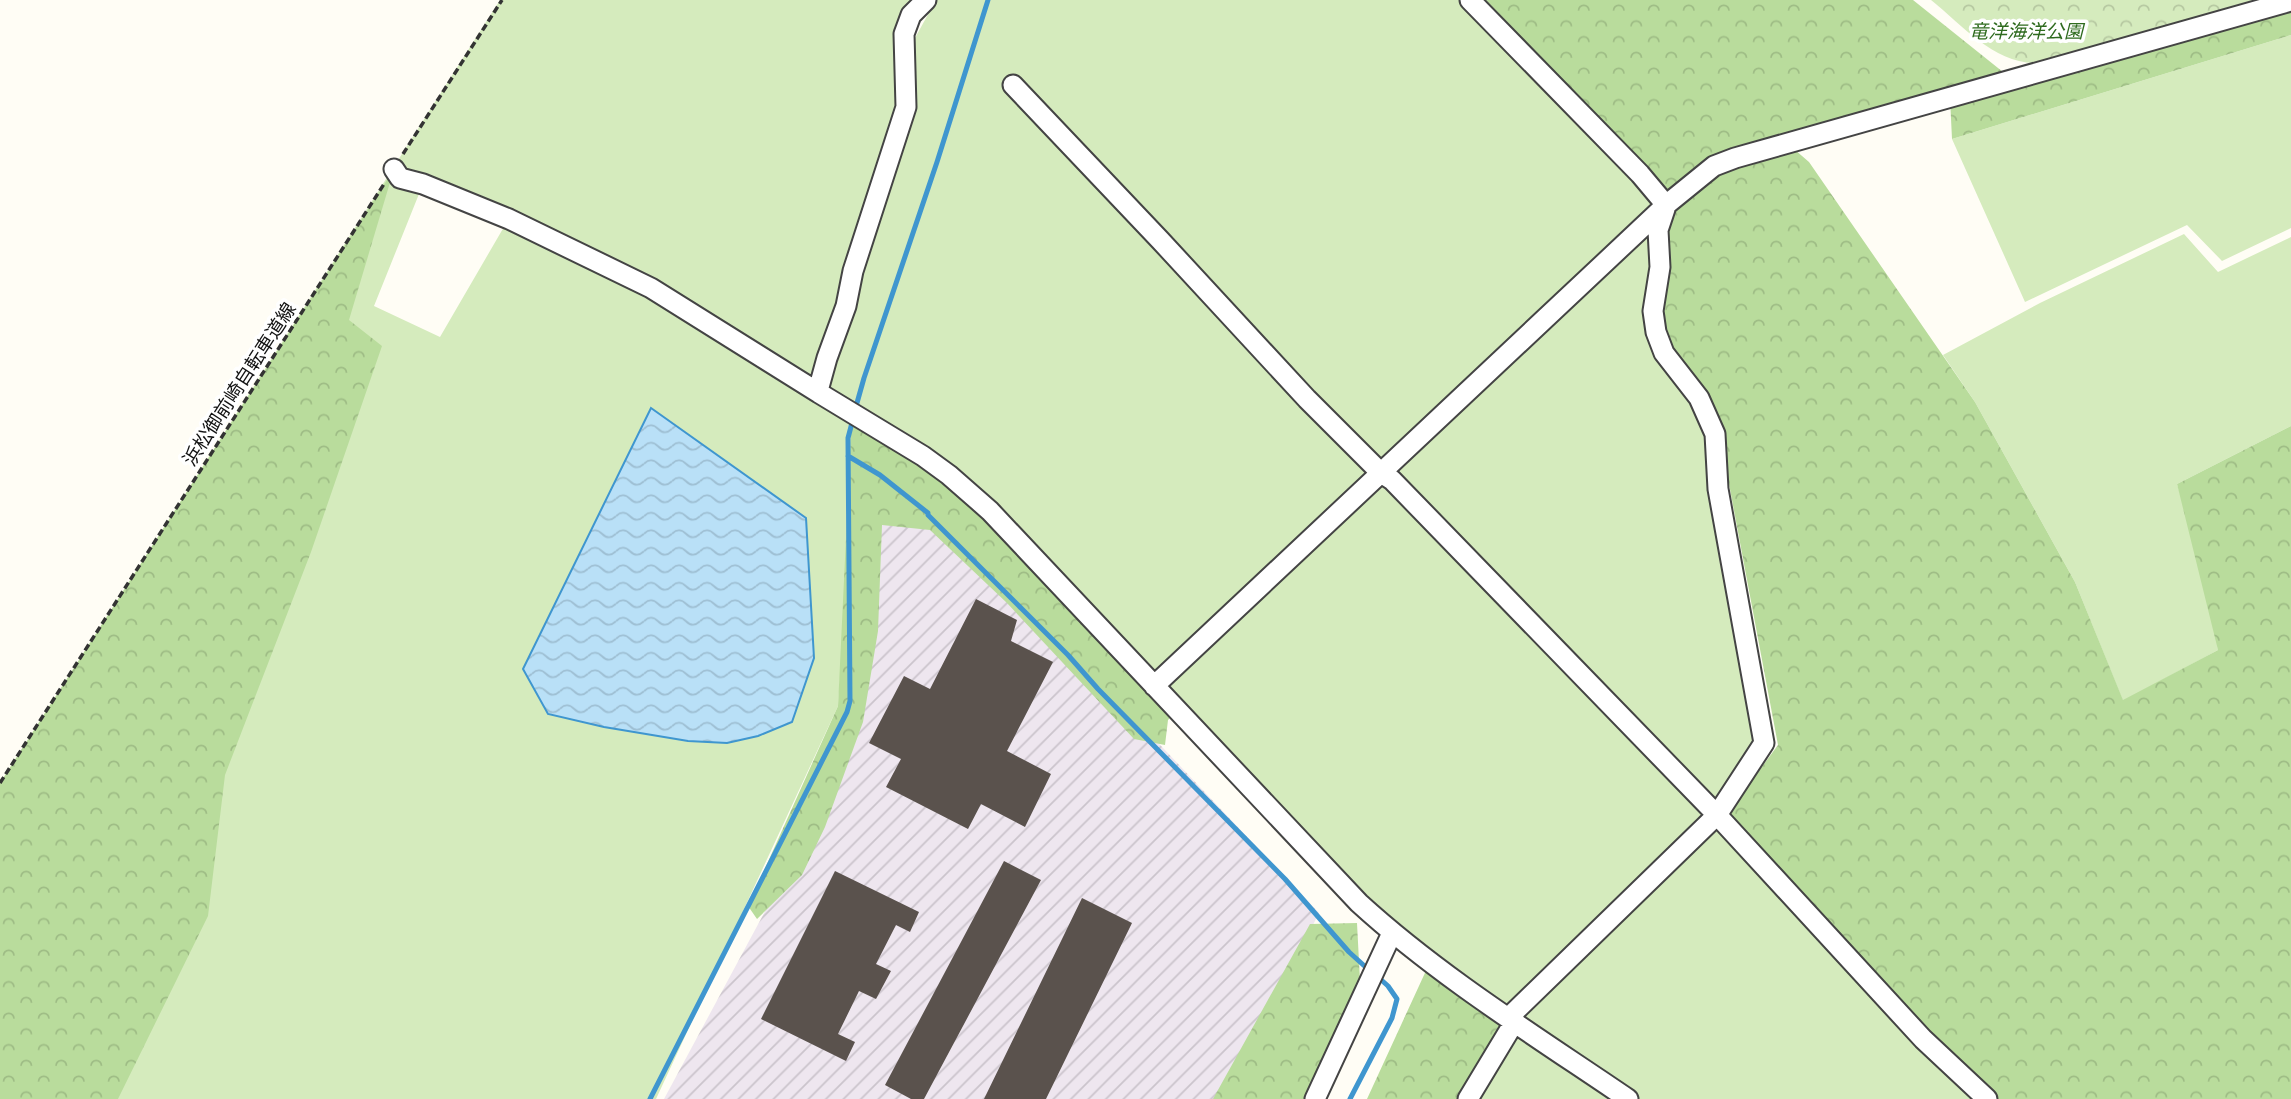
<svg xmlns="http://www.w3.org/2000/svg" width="2291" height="1099" viewBox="0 0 2291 1099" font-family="Lora,'Noto Sans JP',serif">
  <defs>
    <pattern id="industrial-furrows" width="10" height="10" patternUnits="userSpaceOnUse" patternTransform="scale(1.75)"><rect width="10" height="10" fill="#eee6ef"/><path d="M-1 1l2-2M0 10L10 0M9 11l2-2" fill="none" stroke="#cbc4cc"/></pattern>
    <pattern id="forest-crowns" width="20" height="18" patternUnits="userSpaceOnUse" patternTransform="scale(1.75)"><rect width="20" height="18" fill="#b9dc9c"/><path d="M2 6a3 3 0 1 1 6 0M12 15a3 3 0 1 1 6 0" fill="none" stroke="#9ebc85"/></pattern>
    <pattern id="park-crowns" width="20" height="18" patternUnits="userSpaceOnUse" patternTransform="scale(1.75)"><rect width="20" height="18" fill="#d5ebbd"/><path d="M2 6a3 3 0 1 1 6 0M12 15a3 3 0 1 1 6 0" fill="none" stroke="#b6c8a1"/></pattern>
    <pattern id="water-waves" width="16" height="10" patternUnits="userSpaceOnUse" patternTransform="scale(1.75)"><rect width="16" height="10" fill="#b9e0f7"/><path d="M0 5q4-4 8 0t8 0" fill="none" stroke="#9ebfd3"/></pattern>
  </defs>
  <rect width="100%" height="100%" fill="#fffdf5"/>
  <path fill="url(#industrial-furrows)" d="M 862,460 L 992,567 L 1319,913 L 1225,1099 L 664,1099 L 855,744 Z"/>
  <path fill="#d5ebbd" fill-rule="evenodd" d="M 500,0 L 920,0 L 910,47 L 936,0 L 1468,0 L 1640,174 L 1659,212 L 1715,434 L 1764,743 L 1717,816 L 1989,1099 L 1462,1099 L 1509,1017 L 1392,933 L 968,492 L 858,419 L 838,706 L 656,1099 L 0,1099 L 0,785 ZM 423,184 L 508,220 L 440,337 L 374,306 Z
    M 2291,35 L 2291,228 L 2222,261 L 2187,225 L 2025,302 L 1952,139 Z
    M 2184,234 L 2218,272 L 2291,237 L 2291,426 L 2177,484 L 2213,602 L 2218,650 L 2123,701 L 2075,582 L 1975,402 L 1943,355 L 2040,303 Z"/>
  <path fill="url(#forest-crowns)" d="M 1469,0 L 1913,0 L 2013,80 L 2291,2 L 2291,35 L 1952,139 L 1950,98 L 1787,143 L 1809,162 L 1975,402 L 2075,582 L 2123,700 L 2218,650 L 2177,484 L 2291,426 L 2291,1099 L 1993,1099 L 1728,813 L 1778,745 L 1717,420 L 1673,365 L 1653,311 L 1666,205 Z
    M 394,169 L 349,320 L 382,346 L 311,552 L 225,775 L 208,916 L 118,1099 L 0,1099 L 0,783 Z
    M 852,412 L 949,475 L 1177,710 L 1168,720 L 1165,745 L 1134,739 L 1007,603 L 930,530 L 882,525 L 878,631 L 863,722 L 825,827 L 802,875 L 757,919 L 748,906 L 838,706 Z
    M 1357,923 L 1361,1000 L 1311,1099 L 1213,1099 L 1310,924 Z
    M 1430,962 L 1509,1017 L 1465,1099 L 1367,1099 Z"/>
  <path fill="url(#park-crowns)" d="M 1931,0 L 2254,0 L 2034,63 C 1993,62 1962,25 1931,0 Z"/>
  <path fill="url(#water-waves)" stroke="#3f96cf" stroke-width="2" d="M 651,408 L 806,518 L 814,658 L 792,722 L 758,736 L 727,743 L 688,741 L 604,727 L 548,714 L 523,669 Z"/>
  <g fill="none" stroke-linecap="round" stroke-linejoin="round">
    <path stroke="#3f96cf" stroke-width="5" d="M 855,410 L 864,378 L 937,162 L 988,0
      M 848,456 L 880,475 L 928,513 L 928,515 L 1068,655 L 1098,689 L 1285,879 L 1349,952 L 1370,971
      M 650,1099 L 847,712 L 850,701 L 848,438 L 853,419
      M 1350,1099 L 1392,1018 L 1397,999 L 1388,986 L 1378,977"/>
  </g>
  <path fill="#5a524d" d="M 976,599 L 1017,620 L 1011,641 L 1053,662 L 1007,751 L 1051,774 L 1025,827 L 981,804 L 968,829 L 886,787 L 901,759 L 869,743 L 904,676 L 930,689 Z
    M 1004,861 L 1041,880 L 924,1099 L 911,1099 L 885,1085 Z
    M 835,871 L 919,912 L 910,932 L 896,925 L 876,964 L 891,971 L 876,999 L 859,991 L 838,1034 L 855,1042 L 846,1061 L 761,1019 Z
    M 1082,898 L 1132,923 L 1046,1099 L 984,1099 Z"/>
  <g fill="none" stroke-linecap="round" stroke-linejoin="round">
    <defs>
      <path id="minor" d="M 1470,0 L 1640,174 L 1666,205
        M 1013,85 L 1160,240 L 1307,399 L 1381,473 L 1392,480 L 1717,815 L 1923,1039 L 1987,1099
        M 394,169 L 400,178 L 423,184 L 509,219 L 651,288 L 819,393 L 819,387 L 827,358 L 846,306 L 853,271 L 906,107 L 904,34 L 911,15 L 926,0
        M 819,393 L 923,456 L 949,475 L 990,511 L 1359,903 C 1440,977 1537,1037 1628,1099
        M 1154,686 L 1666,205 L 1714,166 L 1735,158 L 2291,1
        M 1509,1017 L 1717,815 L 1764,743 L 1718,489 L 1715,434 L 1699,398 L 1664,353 L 1656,332 L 1653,311 L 1660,267 L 1658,230 L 1665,209
        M 1315,1099 L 1392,933
        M 1468,1099 L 1515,1021"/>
    </defs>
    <use href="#minor" stroke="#444" stroke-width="23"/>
    <path stroke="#333" stroke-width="3.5" stroke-dasharray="7 3.5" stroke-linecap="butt" d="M 403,154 L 502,0
      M 0,783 L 384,184"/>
    <use href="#minor" stroke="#fff" stroke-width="19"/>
  </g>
  <g text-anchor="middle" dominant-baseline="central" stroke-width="7" stroke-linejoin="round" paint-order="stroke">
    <g font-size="19" font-style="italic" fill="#2f6b1f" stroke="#fff">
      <text x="2026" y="31">竜洋海洋公園</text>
    </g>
    <g font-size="19" fill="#111" stroke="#fff">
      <text transform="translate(239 384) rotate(-57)">浜松御前崎自転車道線</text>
    </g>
  </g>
</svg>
